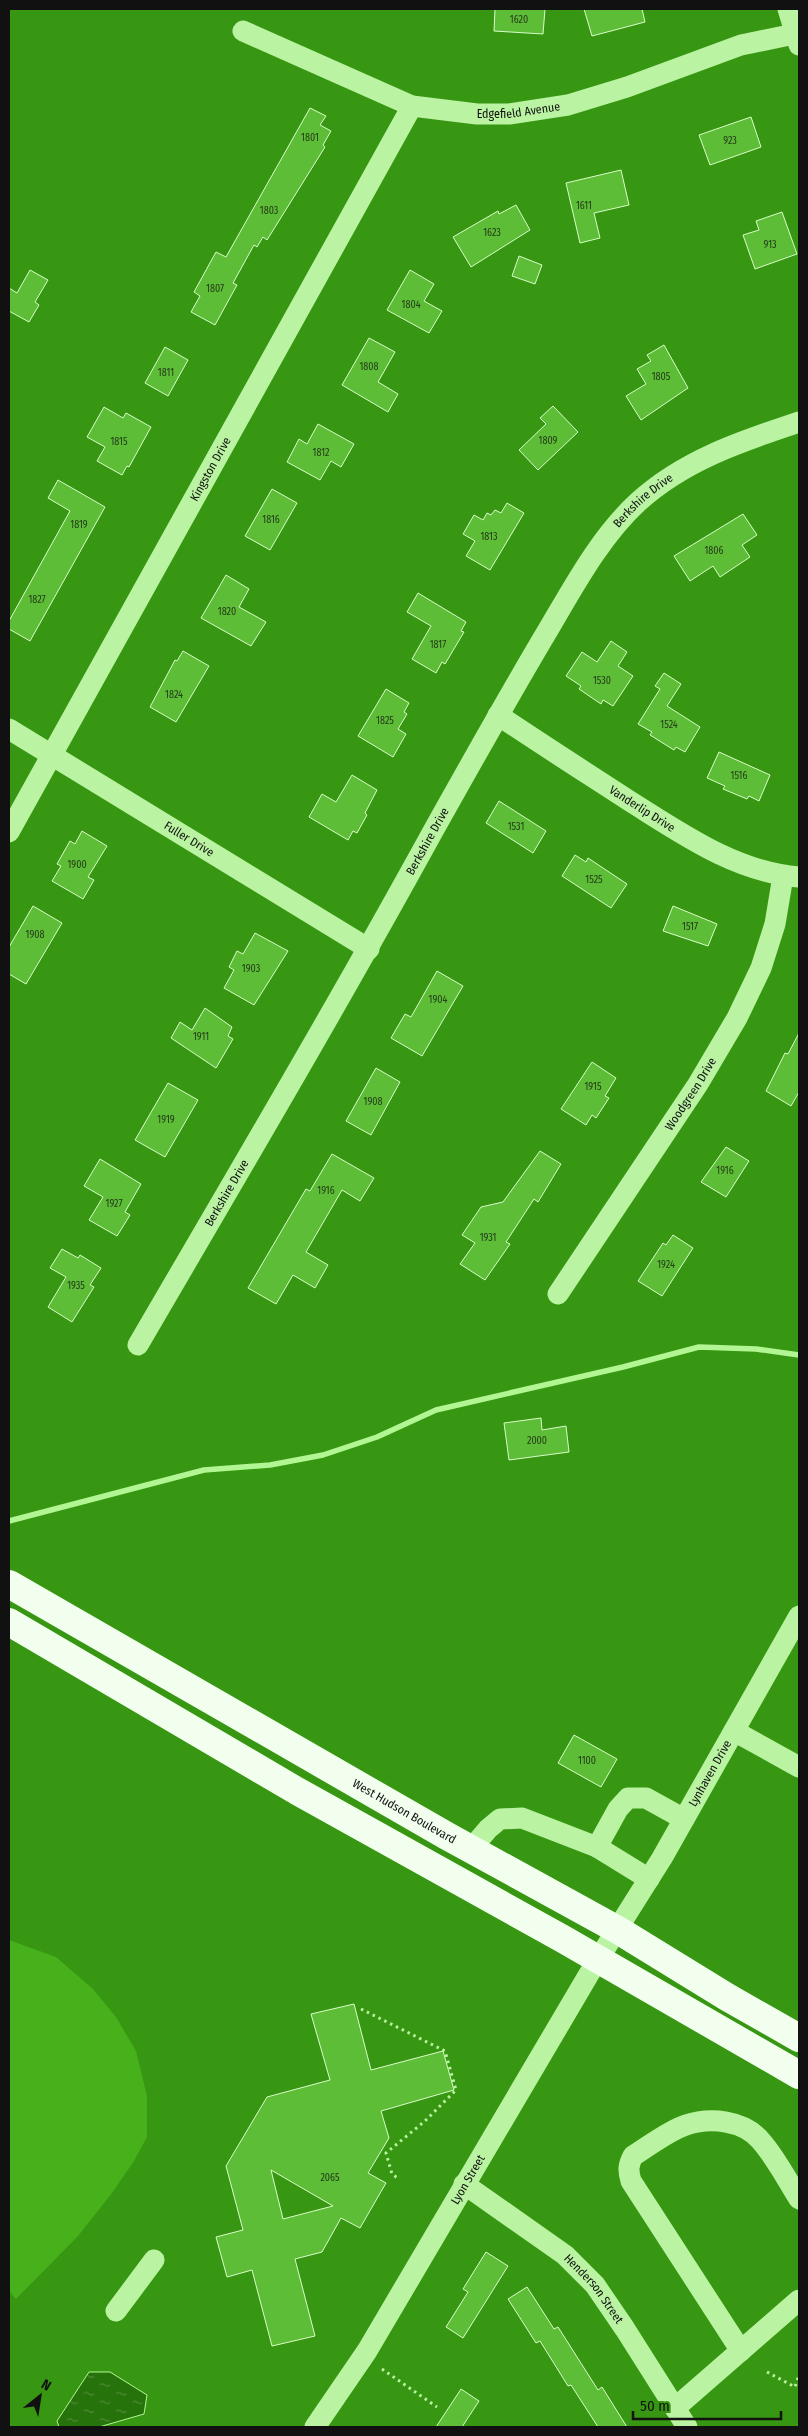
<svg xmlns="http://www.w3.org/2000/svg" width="808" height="2436" viewBox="0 0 808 2436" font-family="'Fira Sans Condensed',sans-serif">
  <defs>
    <pattern id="water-ripples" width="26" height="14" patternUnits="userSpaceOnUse" patternTransform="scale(1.25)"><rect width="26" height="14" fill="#27730b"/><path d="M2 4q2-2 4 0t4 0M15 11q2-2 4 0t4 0" fill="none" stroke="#52883f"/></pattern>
  </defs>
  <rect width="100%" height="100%" fill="#379712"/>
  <path fill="#46b11a" d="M 9,1940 L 56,1957 L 93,1989 L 116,2017 L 136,2051 L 147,2096 L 147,2137 L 134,2161 L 112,2193 L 78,2236 L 16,2299 L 9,2291 Z"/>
  <path fill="url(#water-ripples)" stroke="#b2f694" d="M 89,2372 L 110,2372 L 147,2395 L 144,2414 L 99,2427 L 59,2427 L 57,2421 Z"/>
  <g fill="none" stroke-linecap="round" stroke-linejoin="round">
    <path stroke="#b2f694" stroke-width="5.5" d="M 9,1521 L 204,1470 L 270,1465 L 323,1455 L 377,1437 L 436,1410 L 623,1367 L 699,1347 L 756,1349 L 799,1355"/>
  </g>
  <path fill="#5dbd36" stroke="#d9fdca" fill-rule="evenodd" d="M 495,9 L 545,9 L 543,34 L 494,31 Z
    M 584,9 L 642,9 L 645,22 L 592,36 Z
    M 310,108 L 326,116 L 320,125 L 331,131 L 323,145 L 325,147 L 267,240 L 263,237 L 257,247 L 254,245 L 233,283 L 237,285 L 215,325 L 191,312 L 200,296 L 194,292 L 216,252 L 226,257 Z
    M 751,117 L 761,147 L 710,165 L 699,135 Z
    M 621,170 L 629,205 L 594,213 L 600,238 L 580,243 L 566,183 Z
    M 516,205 L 530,230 L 471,267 L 453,237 L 498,211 L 499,214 Z
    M 782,212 L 797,254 L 755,269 L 743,235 L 759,230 L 756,221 Z
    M 519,256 L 542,265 L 535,284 L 512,276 Z
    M 30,270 L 48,280 L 35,302 L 39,305 L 29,322 L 9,311 L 9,288 L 17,293 Z
    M 410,270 L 434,284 L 424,301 L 442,311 L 429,333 L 387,310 Z
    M 369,338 L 395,352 L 378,382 L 398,394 L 388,412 L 342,385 Z
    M 664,345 L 688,388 L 641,420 L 626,396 L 646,384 L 637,369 L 651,361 L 647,355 Z
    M 165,347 L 188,360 L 168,396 L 145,383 Z
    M 553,406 L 578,432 L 538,470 L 519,450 L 546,424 L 540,418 Z
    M 104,407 L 123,418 L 126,413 L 151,427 L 129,467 L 127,466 L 122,475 L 97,461 L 105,447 L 87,437 Z
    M 318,424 L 354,444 L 341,467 L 331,461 L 320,480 L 287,462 L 299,439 L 307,444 Z
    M 58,480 L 105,507 L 30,641 L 9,629 L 9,621 L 70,511 L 48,498 Z
    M 272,489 L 297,503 L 270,550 L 245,536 Z
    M 507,503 L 524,513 L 490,570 L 466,556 L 475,541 L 463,534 L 474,515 L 483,520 L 487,513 L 491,515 L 495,510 L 501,513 Z
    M 743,514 L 757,535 L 742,545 L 750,557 L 720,577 L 713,566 L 690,581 L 674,556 Z
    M 226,575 L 249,589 L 239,607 L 266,622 L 251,646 L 201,618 Z
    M 418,593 L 466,622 L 461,631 L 464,632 L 445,664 L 442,662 L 436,673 L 412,659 L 431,626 L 407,612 Z
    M 611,641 L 627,652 L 618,666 L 633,676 L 613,706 L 603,700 L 601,704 L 579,689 L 581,686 L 566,676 L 582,652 L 597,662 Z
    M 183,651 L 209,666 L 176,722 L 150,707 L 175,660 L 177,661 Z
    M 664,673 L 681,684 L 667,706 L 700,727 L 685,752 L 676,747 L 674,750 L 650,735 L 652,732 L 638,724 L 660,689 L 655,686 Z
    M 386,689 L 409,703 L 404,712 L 407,714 L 398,729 L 406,734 L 393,757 L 358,736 Z
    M 719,752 L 770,775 L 759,801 L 749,796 L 747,799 L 723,789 L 725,786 L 707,778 Z
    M 352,775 L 377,790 L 365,813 L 367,815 L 357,833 L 353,831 L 348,840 L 309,817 L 322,794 L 336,802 Z
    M 499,801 L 546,831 L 533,853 L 486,823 Z
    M 82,831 L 107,846 L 88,877 L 94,880 L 83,899 L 52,881 L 61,866 L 57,864 L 70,841 L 75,844 Z
    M 575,855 L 586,862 L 588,858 L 627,884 L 611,908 L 562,876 Z
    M 33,906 L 62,923 L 26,984 L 9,974 L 9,947 Z
    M 673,906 L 717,924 L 708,946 L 663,931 Z
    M 255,933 L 288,951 L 254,1005 L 224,988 L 234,970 L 229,967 L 237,951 L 243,954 Z
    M 437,971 L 463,986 L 422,1056 L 391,1038 L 405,1014 L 411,1017 Z
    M 205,1008 L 232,1027 L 228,1036 L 233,1039 L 216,1068 L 171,1038 L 180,1022 L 192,1030 Z
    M 799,1033 L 799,1092 L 791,1106 L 766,1091 L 785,1053 L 788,1054 Z
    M 592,1062 L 616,1078 L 605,1096 L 609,1098 L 596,1118 L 592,1115 L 586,1125 L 561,1109 Z
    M 376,1068 L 400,1082 L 371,1135 L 346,1121 Z
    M 168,1083 L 198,1100 L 165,1157 L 135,1140 Z
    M 726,1147 L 749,1161 L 726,1197 L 701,1182 Z
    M 540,1151 L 561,1164 L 538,1202 L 534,1199 L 506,1242 L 510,1244 L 485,1280 L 460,1264 L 475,1243 L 462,1235 L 481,1207 L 503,1202 Z
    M 332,1154 L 374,1178 L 360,1201 L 342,1190 L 306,1252 L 328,1265 L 315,1288 L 293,1275 L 276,1304 L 248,1288 L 306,1189 L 310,1191 Z
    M 100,1159 L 141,1184 L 125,1212 L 130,1215 L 117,1236 L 89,1220 L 103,1197 L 84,1186 Z
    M 673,1235 L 693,1248 L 662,1296 L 638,1281 L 663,1243 L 666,1245 Z
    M 62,1249 L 78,1258 L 80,1255 L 101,1268 L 90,1285 L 94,1287 L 72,1322 L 48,1307 L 66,1277 L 50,1268 Z
    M 541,1418 L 542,1430 L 566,1426 L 569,1452 L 509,1460 L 504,1423 Z
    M 574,1735 L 617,1759 L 601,1787 L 558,1763 Z
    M 354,2004 L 371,2070 L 443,2051 L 454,2090 L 381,2111 L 389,2138 L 368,2173 L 386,2183 L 360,2228 L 341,2218 L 322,2252 L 295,2259 L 315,2336 L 272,2346 L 252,2270 L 227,2277 L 216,2237 L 243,2230 L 226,2166 L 267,2097 L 330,2080 L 311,2014 ZM 271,2170 L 333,2206 L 283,2219 Z
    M 486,2252 L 508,2266 L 463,2338 L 446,2327 L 468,2292 L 463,2289 Z
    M 527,2287 L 554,2329 L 558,2327 L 598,2390 L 602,2387 L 627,2427 L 598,2427 L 571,2385 L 568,2386 L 540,2341 L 536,2343 L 508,2299 Z
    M 461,2389 L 479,2401 L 462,2427 L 436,2427 Z"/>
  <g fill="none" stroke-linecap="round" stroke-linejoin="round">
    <path stroke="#baf3a2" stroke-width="3" stroke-dasharray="2.5 4" stroke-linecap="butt" d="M 361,2009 L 445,2051 L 456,2090 L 425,2121 L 386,2153 L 392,2174 L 399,2179
      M 382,2369 L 437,2407
      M 767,2372 L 795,2387 L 799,2375"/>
    <g stroke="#baf3a2" stroke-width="21">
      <path d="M 788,9 L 799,45"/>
      <path id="s1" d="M 243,31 L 412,106 L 477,114 L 509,114 L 568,105 L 627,87 L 741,45 L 799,33"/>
      <path id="s2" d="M 498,715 C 541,744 585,772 628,800 C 681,833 735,872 799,877"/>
      <path id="s3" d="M 9,729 L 369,949"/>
      <path id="s4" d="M 9,832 L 412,106"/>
      <path id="s5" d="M 558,1294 L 698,1084 L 737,1018 L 761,968 L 775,924 L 783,876"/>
      <path id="s6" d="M 138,1345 C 237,1175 337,1006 432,833 C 470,765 508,697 548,630 C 574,586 600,537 638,502 C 684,460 742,441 799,422"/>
      <path d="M 734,1731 L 799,1767"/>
      <path d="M 597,1847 L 618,1809 L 628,1798 L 646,1798 L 684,1819"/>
      <path d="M 471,1849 L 488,1829 L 500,1819 L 522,1818 L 597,1847 L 649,1879"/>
      <path id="s7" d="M 464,2184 L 565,2255 L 595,2285 L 625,2329 L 687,2427"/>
      <path d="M 116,2311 L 154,2260"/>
      <path d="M 741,2351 L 631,2181 C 628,2171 628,2165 633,2156 C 649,2146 668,2131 686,2125 C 710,2117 744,2120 761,2141 C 776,2158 787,2180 799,2199"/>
      <path d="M 675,2408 L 799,2300"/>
      <path id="s8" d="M 315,2427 L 367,2351 L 589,1974 L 662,1858 L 799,1616"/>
    </g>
    <g stroke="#f2ffee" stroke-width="28">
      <path id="s9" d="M 9,1584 L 447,1836 L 618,1930 L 727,1997 L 799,2038"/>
      <path d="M 9,1622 L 297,1791 L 563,1939 L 799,2075"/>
    </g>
  </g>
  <g text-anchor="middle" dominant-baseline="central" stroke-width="4.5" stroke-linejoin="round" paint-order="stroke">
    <g font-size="10" fill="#243c1a">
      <text x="519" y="20">1620</text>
      <text x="310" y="138">1801</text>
      <text x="730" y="141">923</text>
      <text x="584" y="206">1611</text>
      <text x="269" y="211">1803</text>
      <text x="492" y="233">1623</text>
      <text x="770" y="245">913</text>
      <text x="215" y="289">1807</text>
      <text x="411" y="305">1804</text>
      <text x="369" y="367">1808</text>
      <text x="166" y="373">1811</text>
      <text x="661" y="377">1805</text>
      <text x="548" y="441">1809</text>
      <text x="119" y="442">1815</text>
      <text x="321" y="453">1812</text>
      <text x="271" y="520">1816</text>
      <text x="79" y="525">1819</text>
      <text x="489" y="537">1813</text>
      <text x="714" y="551">1806</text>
      <text x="37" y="600">1827</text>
      <text x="227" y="612">1820</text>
      <text x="438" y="645">1817</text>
      <text x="602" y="681">1530</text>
      <text x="174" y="695">1824</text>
      <text x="385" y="721">1825</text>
      <text x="669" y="725">1524</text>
      <text x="739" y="776">1516</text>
      <text x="516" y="827">1531</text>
      <text x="77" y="865">1900</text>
      <text x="594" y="880">1525</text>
      <text x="690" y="927">1517</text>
      <text x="35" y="935">1908</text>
      <text x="251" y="969">1903</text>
      <text x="438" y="1000">1904</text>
      <text x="201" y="1037">1911</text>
      <text x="593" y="1087">1915</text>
      <text x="373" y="1102">1908</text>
      <text x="166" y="1120">1919</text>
      <text x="725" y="1171">1916</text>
      <text x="326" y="1191">1916</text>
      <text x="114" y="1204">1927</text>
      <text x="488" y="1238">1931</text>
      <text x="666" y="1265">1924</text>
      <text x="76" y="1286">1935</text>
      <text x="537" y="1441">2000</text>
      <text x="587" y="1761">1100</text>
      <text x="330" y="2178">2065</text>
    </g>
    <g font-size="12" fill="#111" stroke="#379712">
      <text stroke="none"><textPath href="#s1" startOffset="292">Edgefield Avenue</textPath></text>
      <text stroke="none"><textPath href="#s4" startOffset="415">Kingston Drive</textPath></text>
      <text stroke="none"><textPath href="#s6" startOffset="986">Berkshire Drive</textPath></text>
      <text stroke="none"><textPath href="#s2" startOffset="172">Vanderlip Drive</textPath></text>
      <text stroke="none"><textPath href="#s3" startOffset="211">Fuller Drive</textPath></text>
      <text stroke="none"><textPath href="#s6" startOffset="581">Berkshire Drive</textPath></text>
      <text stroke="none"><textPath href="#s5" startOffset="240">Woodgreen Drive</textPath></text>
      <text stroke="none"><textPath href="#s6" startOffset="176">Berkshire Drive</textPath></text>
      <text stroke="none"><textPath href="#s8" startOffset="764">Lynhaven Drive</textPath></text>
      <text stroke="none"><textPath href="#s9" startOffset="456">West Hudson Boulevard</textPath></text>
      <text stroke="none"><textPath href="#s8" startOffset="291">Lyon Street</textPath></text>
      <text stroke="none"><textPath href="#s7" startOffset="168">Henderson Street</textPath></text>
    </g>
  </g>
  <rect width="808" height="2436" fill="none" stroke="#111111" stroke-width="20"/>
  <g transform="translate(40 2396) rotate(30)" stroke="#379712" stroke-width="4" paint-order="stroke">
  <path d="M0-4L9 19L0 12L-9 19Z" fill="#111111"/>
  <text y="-8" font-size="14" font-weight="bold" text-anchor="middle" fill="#111111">N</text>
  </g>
  <path d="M633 2411v8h148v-8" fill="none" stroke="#111111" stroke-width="2.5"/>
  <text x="640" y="2411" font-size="15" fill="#111111" stroke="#379712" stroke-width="4" paint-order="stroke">50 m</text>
</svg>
